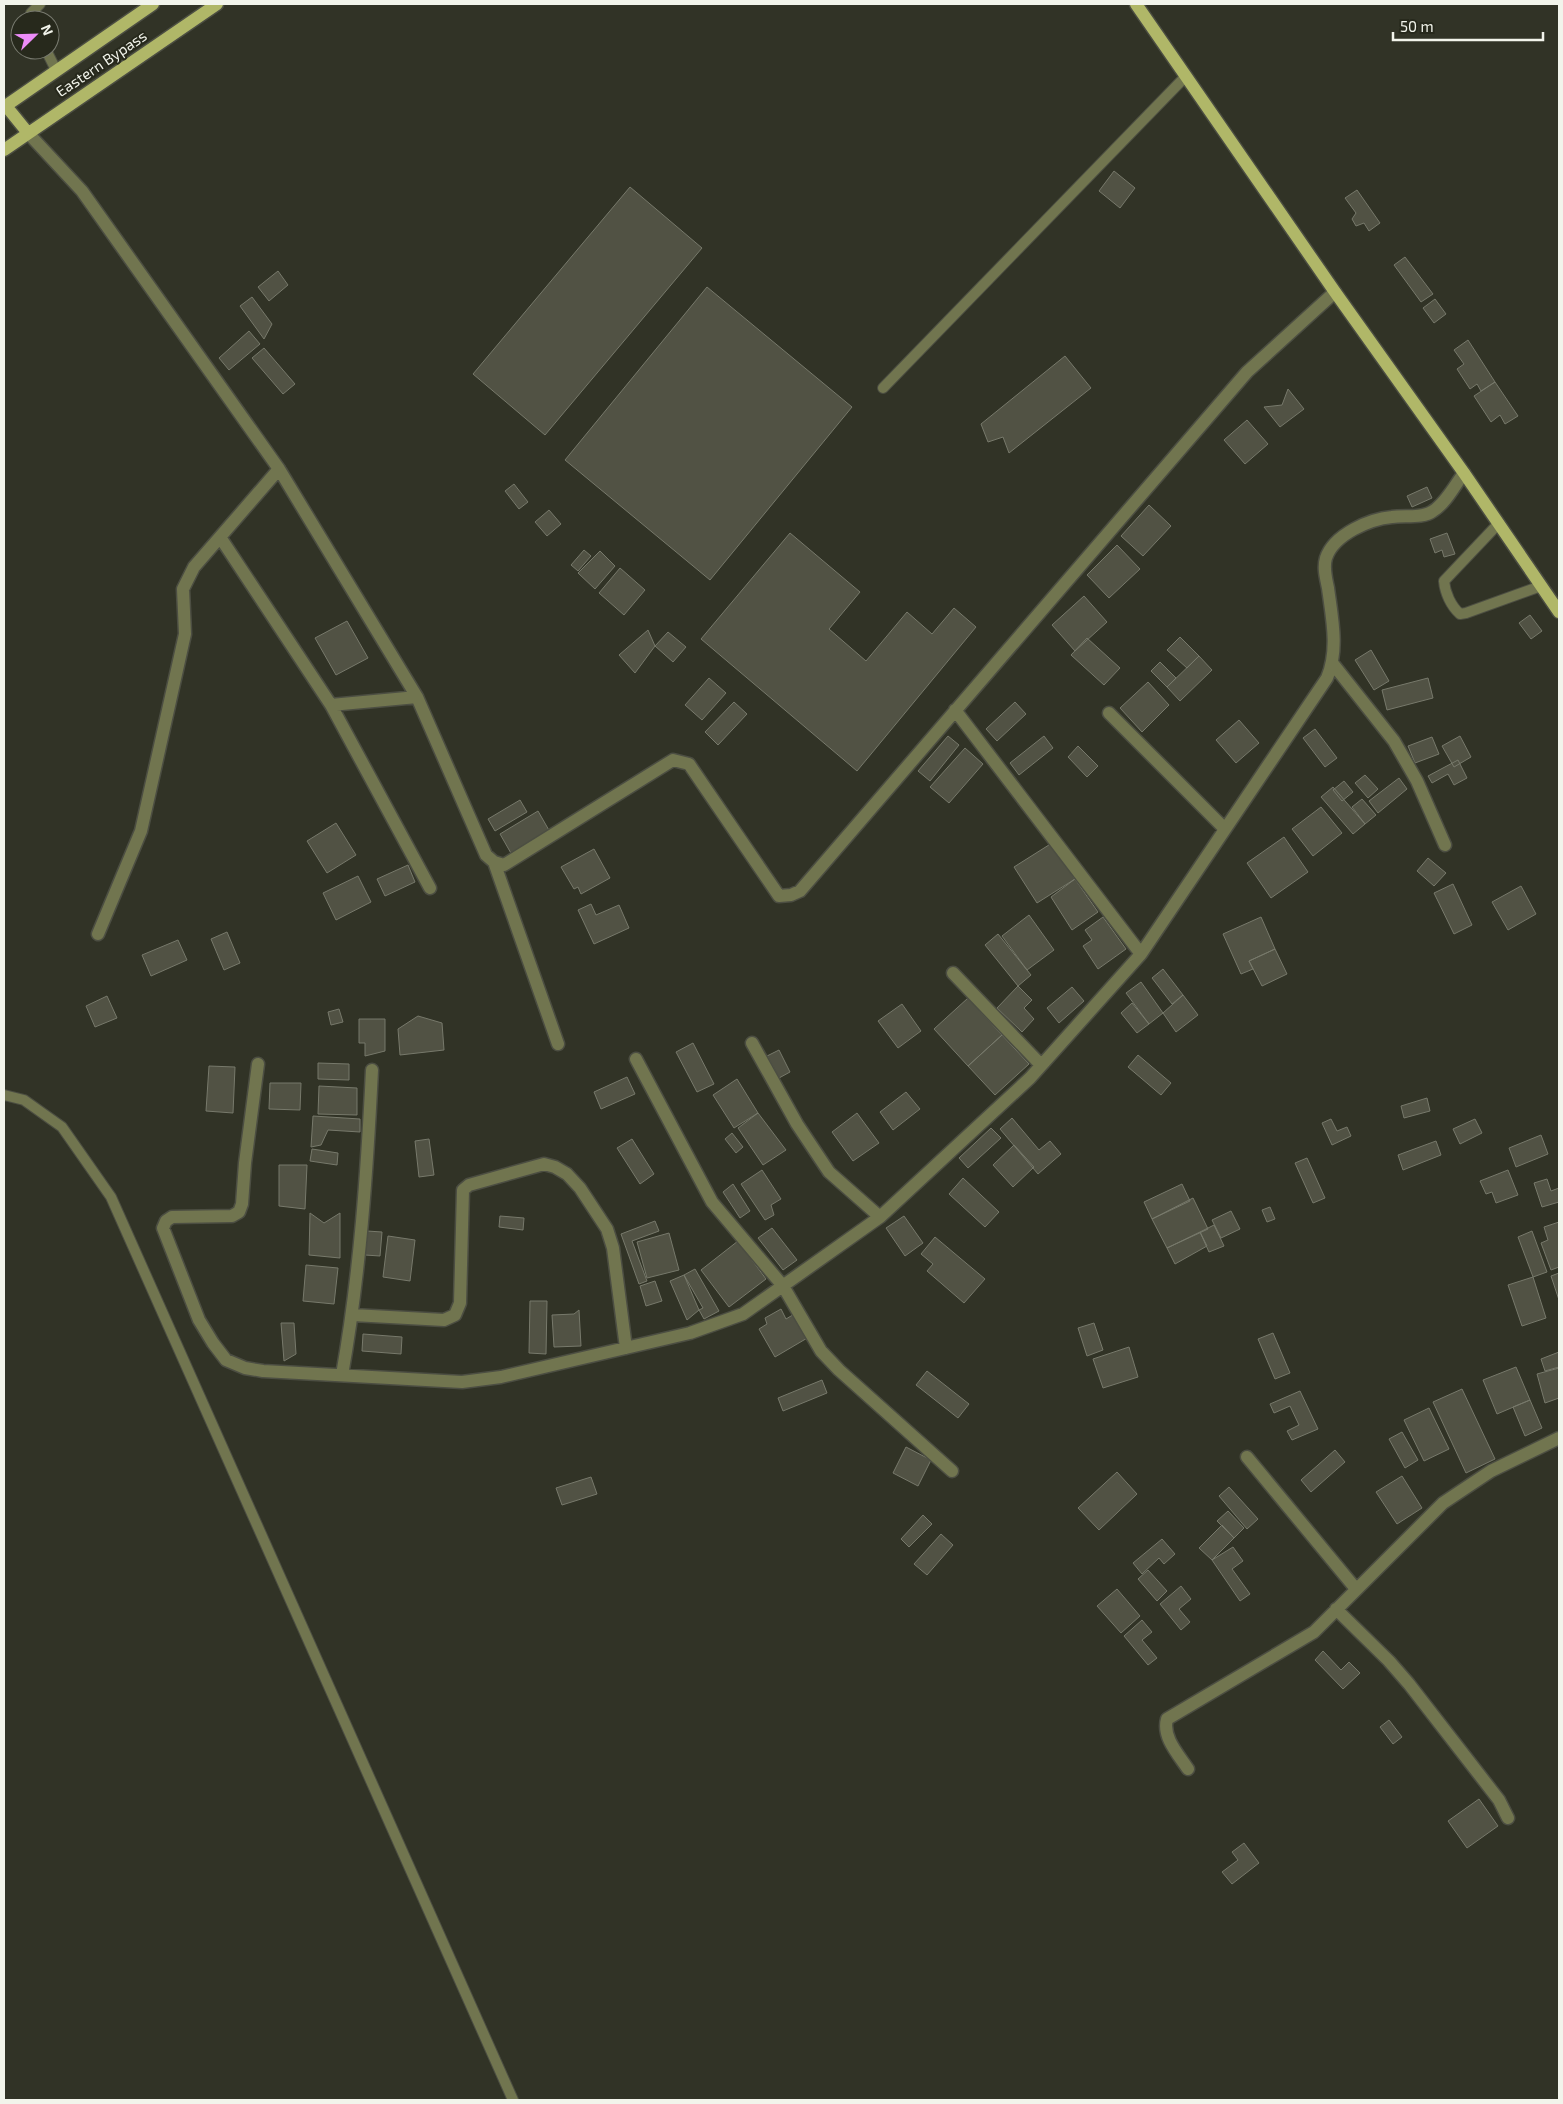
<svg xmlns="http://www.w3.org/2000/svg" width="1563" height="2104" viewBox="0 0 1563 2104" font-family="'Exo 2',sans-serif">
  <rect width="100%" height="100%" fill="#313326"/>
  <path fill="#515244" stroke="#77796b" d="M 1114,171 L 1135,188 L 1120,208 L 1099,191 Z
    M 630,187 L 702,248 L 545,435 L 473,374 Z
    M 1357,190 L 1380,223 L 1369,231 L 1364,223 L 1356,226 L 1352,219 L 1356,213 L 1345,198 Z
    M 1405,257 L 1433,294 L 1421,302 L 1394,265 Z
    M 278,271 L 288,285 L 269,301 L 258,287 Z
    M 707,287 L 852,407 L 710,580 L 565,460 Z
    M 252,297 L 272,324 L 264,339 L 240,306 Z
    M 1435,299 L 1446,314 L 1434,323 L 1423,308 Z
    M 249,331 L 260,344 L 229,370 L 219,358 Z
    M 1468,340 L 1495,382 L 1481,391 L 1477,384 L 1470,389 L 1457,369 L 1464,364 L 1454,350 Z
    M 264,348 L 295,384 L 283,394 L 252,358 Z
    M 1065,356 L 1091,388 L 1009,453 L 1003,437 L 988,442 L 981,424 Z
    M 1495,382 L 1518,416 L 1505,424 L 1500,415 L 1491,422 L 1474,396 Z
    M 1288,389 L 1304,409 L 1280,427 L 1264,407 L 1282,405 Z
    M 1247,420 L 1268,444 L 1245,464 L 1224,440 Z
    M 514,484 L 528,502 L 519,509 L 505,491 Z
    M 1427,487 L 1432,498 L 1412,507 L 1407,496 Z
    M 1149,505 L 1171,526 L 1143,556 L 1121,536 Z
    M 549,510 L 561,524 L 547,536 L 535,522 Z
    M 790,533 L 860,592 L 829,629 L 866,661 L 907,612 L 932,634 L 954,608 L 976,627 L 857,771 L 701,639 Z
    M 1447,533 L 1455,554 L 1444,557 L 1442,550 L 1435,553 L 1430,539 Z
    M 1117,545 L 1140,569 L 1109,598 L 1087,575 Z
    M 584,550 L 591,556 L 578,571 L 571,565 Z
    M 600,551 L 615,566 L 595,589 L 578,573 Z
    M 620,568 L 645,590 L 624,615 L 599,593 Z
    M 1084,596 L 1107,622 L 1075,651 L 1052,625 Z
    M 1530,615 L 1542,631 L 1531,639 L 1519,623 Z
    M 347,621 L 368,658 L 336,675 L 315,638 Z
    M 648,630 L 655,646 L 635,673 L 619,655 Z
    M 668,632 L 686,647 L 673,662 L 655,646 Z
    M 1180,637 L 1199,656 L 1187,668 L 1167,650 Z
    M 1087,638 L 1120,668 L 1104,685 L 1071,655 Z
    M 1371,650 L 1389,681 L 1374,690 L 1355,660 Z
    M 1199,656 L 1212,670 L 1180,701 L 1167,687 Z
    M 1160,662 L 1176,678 L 1167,687 L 1151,671 Z
    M 709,678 L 726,693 L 702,720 L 685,705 Z
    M 1428,678 L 1433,698 L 1387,710 L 1382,690 Z
    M 1148,682 L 1169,705 L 1142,732 L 1120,708 Z
    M 734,702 L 747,714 L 718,745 L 705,732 Z
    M 1015,702 L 1026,714 L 997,741 L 986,729 Z
    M 1239,720 L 1259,743 L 1236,763 L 1216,740 Z
    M 1315,729 L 1337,758 L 1325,767 L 1303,738 Z
    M 948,736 L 959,745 L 930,781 L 918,771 Z
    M 1044,736 L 1053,748 L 1019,775 L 1010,763 Z
    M 1460,736 L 1471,757 L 1454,767 L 1442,746 Z
    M 1432,737 L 1439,754 L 1415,763 L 1408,746 Z
    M 1078,746 L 1098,766 L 1087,777 L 1068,757 Z
    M 965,748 L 983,764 L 949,803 L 930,787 Z
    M 1458,760 L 1467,778 L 1454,785 L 1448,774 L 1432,783 L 1428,776 Z
    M 1365,775 L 1378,789 L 1368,798 L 1355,783 Z
    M 1399,778 L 1407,789 L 1378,813 L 1369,801 Z
    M 1344,781 L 1353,792 L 1342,801 L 1333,790 Z
    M 1333,787 L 1365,824 L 1353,834 L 1321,797 Z
    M 1362,799 L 1376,815 L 1365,824 L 1352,807 Z
    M 520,800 L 527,812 L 495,831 L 488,819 Z
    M 1321,807 L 1342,833 L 1313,856 L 1292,829 Z
    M 538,811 L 550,832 L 512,855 L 500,834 Z
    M 336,823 L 356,855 L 327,873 L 307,841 Z
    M 1284,837 L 1308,872 L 1271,898 L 1247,863 Z
    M 1052,843 L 1075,879 L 1037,903 L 1014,867 Z
    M 594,849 L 610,878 L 581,894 L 578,887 L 574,889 L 561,867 Z
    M 1428,858 L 1446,873 L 1434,886 L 1417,871 Z
    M 408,865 L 415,882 L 385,896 L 377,879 Z
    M 358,876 L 371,902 L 336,920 L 323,893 Z
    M 1075,879 L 1098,912 L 1072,930 L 1051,897 Z
    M 1453,884 L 1472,925 L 1454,934 L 1434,893 Z
    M 1521,886 L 1536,914 L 1508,930 L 1492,902 Z
    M 591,904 L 596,915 L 619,905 L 629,928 L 594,944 L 578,910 Z
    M 1029,915 L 1054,950 L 1027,970 L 1002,936 Z
    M 1103,917 L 1126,949 L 1098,969 L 1083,946 L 1092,940 L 1085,930 Z
    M 1261,917 L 1275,949 L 1249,961 L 1253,969 L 1241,974 L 1223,934 Z
    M 227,932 L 240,963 L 224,970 L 211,939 Z
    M 998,934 L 1031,975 L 1018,986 L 985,945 Z
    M 178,940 L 187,960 L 151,976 L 142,955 Z
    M 1275,949 L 1287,974 L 1262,986 L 1249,961 Z
    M 1163,969 L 1183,995 L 1172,1004 L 1152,978 Z
    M 1141,982 L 1163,1013 L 1149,1024 L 1126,993 Z
    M 1018,986 L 1032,1000 L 1024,1008 L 1034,1019 L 1022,1032 L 997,1008 Z
    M 1072,987 L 1084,1001 L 1059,1023 L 1047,1008 Z
    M 1183,995 L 1198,1015 L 1176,1032 L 1163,1013 Z
    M 107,996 L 117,1018 L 95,1027 L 86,1006 Z
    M 968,998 L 1002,1035 L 968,1066 L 934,1029 Z
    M 1132,1003 L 1149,1024 L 1137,1033 L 1121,1013 Z
    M 902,1004 L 921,1031 L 898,1048 L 878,1021 Z
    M 339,1009 L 343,1022 L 331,1025 L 328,1012 Z
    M 418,1016 L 442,1023 L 444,1050 L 400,1055 L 398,1029 Z
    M 359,1019 L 385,1019 L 385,1051 L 365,1056 L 365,1043 L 359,1043 Z
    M 1002,1035 L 1029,1064 L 995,1095 L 968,1066 Z
    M 693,1043 L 714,1084 L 697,1092 L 676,1052 Z
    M 779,1050 L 790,1072 L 779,1078 L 767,1056 Z
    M 1138,1055 L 1171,1083 L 1161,1095 L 1128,1067 Z
    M 318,1063 L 349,1064 L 349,1080 L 318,1079 Z
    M 209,1066 L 235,1067 L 233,1113 L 206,1111 Z
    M 627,1077 L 635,1094 L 601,1109 L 594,1092 Z
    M 737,1079 L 758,1113 L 734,1128 L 713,1095 Z
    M 270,1083 L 301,1083 L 300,1110 L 269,1109 Z
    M 319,1086 L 357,1088 L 357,1115 L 318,1114 Z
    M 906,1092 L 920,1109 L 893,1130 L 880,1112 Z
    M 1427,1098 L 1430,1111 L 1404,1118 L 1401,1106 Z
    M 758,1113 L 786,1150 L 763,1165 L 738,1128 Z
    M 857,1113 L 879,1143 L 853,1161 L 832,1132 Z
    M 313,1116 L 360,1119 L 360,1132 L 328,1130 L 321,1145 L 311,1147 Z
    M 1012,1118 L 1039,1150 L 1050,1141 L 1061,1154 L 1038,1174 L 1000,1129 Z
    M 1331,1119 L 1337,1131 L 1347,1127 L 1351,1136 L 1332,1145 L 1322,1123 Z
    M 1475,1119 L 1482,1133 L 1460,1144 L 1453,1129 Z
    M 991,1128 L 1001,1138 L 968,1168 L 959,1158 Z
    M 732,1133 L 743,1147 L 736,1153 L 725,1139 Z
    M 1541,1135 L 1548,1154 L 1516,1167 L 1509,1148 Z
    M 429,1139 L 434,1175 L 419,1177 L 415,1141 Z
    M 632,1139 L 654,1174 L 640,1184 L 617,1148 Z
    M 1436,1141 L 1441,1155 L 1403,1170 L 1398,1155 Z
    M 1014,1145 L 1034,1167 L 1013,1187 L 993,1165 Z
    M 312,1149 L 338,1153 L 337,1165 L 310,1161 Z
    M 1307,1158 L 1325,1198 L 1313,1203 L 1295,1163 Z
    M 279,1165 L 307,1165 L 305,1209 L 279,1206 Z
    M 762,1170 L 781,1199 L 771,1205 L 774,1215 L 765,1220 L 741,1184 Z
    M 1508,1170 L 1518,1195 L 1496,1203 L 1492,1192 L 1486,1194 L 1480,1181 Z
    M 963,1178 L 999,1212 L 985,1227 L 949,1194 Z
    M 1547,1179 L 1551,1191 L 1559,1188 L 1559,1202 L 1542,1207 L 1534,1183 Z
    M 733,1184 L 750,1211 L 740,1218 L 723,1192 Z
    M 1182,1184 L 1190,1201 L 1152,1219 L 1144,1202 Z
    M 1193,1198 L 1208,1229 L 1167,1248 L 1152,1219 Z
    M 1270,1207 L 1275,1219 L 1267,1222 L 1262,1210 Z
    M 1231,1211 L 1240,1229 L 1221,1238 L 1212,1220 Z
    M 310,1213 L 324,1223 L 340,1213 L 340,1258 L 309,1255 Z
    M 500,1216 L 524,1218 L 523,1230 L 499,1227 Z
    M 904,1216 L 923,1243 L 905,1256 L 886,1228 Z
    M 655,1221 L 659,1231 L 632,1241 L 647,1281 L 639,1284 L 621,1234 Z
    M 1559,1222 L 1559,1267 L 1551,1270 L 1541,1243 L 1548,1240 L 1544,1227 Z
    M 1214,1225 L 1224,1246 L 1209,1252 L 1200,1232 Z
    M 772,1228 L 797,1260 L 783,1270 L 758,1238 Z
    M 367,1231 L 382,1232 L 380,1256 L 365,1255 Z
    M 1532,1231 L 1547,1272 L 1533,1277 L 1518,1237 Z
    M 1200,1232 L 1207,1246 L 1175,1264 L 1167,1248 Z
    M 669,1233 L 679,1270 L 647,1278 L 637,1242 Z
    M 388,1236 L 415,1240 L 410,1281 L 383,1277 Z
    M 935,1237 L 985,1279 L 964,1303 L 927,1271 L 933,1264 L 921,1254 Z
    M 738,1241 L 766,1279 L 729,1307 L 701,1270 Z
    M 306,1265 L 338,1268 L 334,1304 L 303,1301 Z
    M 695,1269 L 719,1311 L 704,1319 L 699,1310 L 703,1308 L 684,1275 Z
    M 1559,1273 L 1559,1300 L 1551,1276 Z
    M 684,1275 L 699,1310 L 687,1320 L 670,1281 Z
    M 1533,1277 L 1546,1318 L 1522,1326 L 1508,1285 Z
    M 655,1281 L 662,1301 L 646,1306 L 640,1286 Z
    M 530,1301 L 547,1301 L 546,1354 L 529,1353 Z
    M 781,1309 L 786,1319 L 796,1313 L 809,1337 L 775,1357 L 759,1329 L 767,1324 L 765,1318 Z
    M 579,1310 L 581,1346 L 554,1347 L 552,1315 L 574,1314 Z
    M 281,1323 L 294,1323 L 296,1354 L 284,1361 Z
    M 1094,1323 L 1103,1350 L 1087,1356 L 1078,1328 Z
    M 1273,1333 L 1290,1373 L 1275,1379 L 1258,1339 Z
    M 363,1334 L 402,1337 L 401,1354 L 362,1351 Z
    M 1129,1347 L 1138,1377 L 1103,1388 L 1093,1359 Z
    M 1559,1352 L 1559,1367 L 1545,1371 L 1541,1359 Z
    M 1516,1367 L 1530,1400 L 1497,1414 L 1483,1380 Z
    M 1559,1368 L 1559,1398 L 1545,1403 L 1537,1374 Z
    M 927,1371 L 969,1404 L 958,1418 L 916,1385 Z
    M 822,1380 L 827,1393 L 783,1411 L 778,1398 Z
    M 1462,1389 L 1495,1459 L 1466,1473 L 1433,1402 Z
    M 1300,1391 L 1318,1429 L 1292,1440 L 1287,1431 L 1299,1425 L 1290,1406 L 1274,1413 L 1270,1404 Z
    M 1530,1400 L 1542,1428 L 1525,1436 L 1513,1407 Z
    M 1429,1408 L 1449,1449 L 1424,1461 L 1404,1420 Z
    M 1402,1432 L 1418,1460 L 1405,1468 L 1389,1439 Z
    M 906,1447 L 931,1460 L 918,1486 L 893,1473 Z
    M 1335,1450 L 1345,1462 L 1311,1492 L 1301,1480 Z
    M 1117,1472 L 1137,1494 L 1099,1530 L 1078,1508 Z
    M 1402,1476 L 1422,1508 L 1397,1524 L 1376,1492 Z
    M 591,1477 L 597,1494 L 562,1505 L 556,1488 Z
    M 1229,1487 L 1258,1519 L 1247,1529 L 1219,1496 Z
    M 1228,1511 L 1244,1528 L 1234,1538 L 1217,1521 Z
    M 923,1515 L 932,1524 L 909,1547 L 901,1539 Z
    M 1222,1525 L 1234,1538 L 1212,1560 L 1199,1548 Z
    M 941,1534 L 953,1545 L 927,1575 L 914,1564 Z
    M 1162,1539 L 1175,1554 L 1164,1564 L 1159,1558 L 1142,1574 L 1133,1563 Z
    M 1233,1547 L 1243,1561 L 1232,1569 L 1250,1594 L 1240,1601 L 1212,1560 Z
    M 1148,1570 L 1167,1591 L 1157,1601 L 1138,1579 Z
    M 1181,1586 L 1191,1599 L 1179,1609 L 1190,1622 L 1181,1630 L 1160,1604 Z
    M 1117,1589 L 1140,1616 L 1121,1633 L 1097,1606 Z
    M 1142,1620 L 1152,1632 L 1142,1640 L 1157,1658 L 1148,1665 L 1124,1636 Z
    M 1323,1651 L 1341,1670 L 1349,1662 L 1360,1673 L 1343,1689 L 1315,1660 Z
    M 1389,1720 L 1402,1737 L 1393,1744 L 1380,1727 Z
    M 1479,1799 L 1498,1826 L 1467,1848 L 1448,1821 Z
    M 1244,1843 L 1259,1863 L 1232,1884 L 1222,1872 L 1238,1860 L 1232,1852 Z"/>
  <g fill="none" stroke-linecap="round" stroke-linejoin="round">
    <defs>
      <path id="lane" d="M 31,20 L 31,13 L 40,4
        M 46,50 L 56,70
        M 883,388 L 1186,76
        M 1499,523 L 1444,581 C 1445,593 1451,606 1460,614 L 1466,613 L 1541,586
        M 4,1095 L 24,1100 L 62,1127 L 111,1197 L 513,2100"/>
      <path id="street" d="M 28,133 L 82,191 L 279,469 L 417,697 L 486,855 L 494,862 L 504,865 L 673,760 L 689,764 L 779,896 L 791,895 L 800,891 L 1247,372 L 1335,292
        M 220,537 L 331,705 L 430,888
        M 1333,664 L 1394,741 L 1417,781 L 1445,845
        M 331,705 L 417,697
        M 955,710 L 1141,954
        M 1109,713 L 1225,829
        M 494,862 L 558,1044
        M 98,934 L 141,831 L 185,634 L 183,589 L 194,567 L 279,469
        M 953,973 L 1041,1065
        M 752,1043 L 797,1124 L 829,1172 L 880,1217
        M 636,1059 L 712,1202 L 783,1286 L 821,1351 L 839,1370 L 952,1471
        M 258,1064 L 245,1163 L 242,1204 L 239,1212 L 232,1216 L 172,1217 L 166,1221 L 163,1228 L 199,1320 L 213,1343 L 226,1360 L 245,1368 L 263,1371 L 462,1382 L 501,1377 L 690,1333 L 743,1314 L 880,1217 L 1030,1078 L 1141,954 L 1327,678 C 1339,650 1332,618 1328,588 C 1326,578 1323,568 1326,558 C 1334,534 1370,519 1392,517 C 1404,515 1423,519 1433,511 C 1446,503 1455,485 1464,473
        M 353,1315 L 444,1320 L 455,1315 L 460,1303 L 463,1190 L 469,1185 L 544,1164 L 555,1167 L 567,1174 L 580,1188 L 607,1229 L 613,1248 L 626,1348
        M 342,1375 C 360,1274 367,1172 372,1070
        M 1247,1457 L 1356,1589
        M 1336,1609 L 1389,1661 L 1409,1684 L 1499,1800 L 1508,1818
        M 1188,1769 C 1178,1754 1162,1737 1167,1719 L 1314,1632 L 1443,1503 L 1491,1471 L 1559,1438"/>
      <path id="primary" d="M 1136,4 L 1335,292 L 1464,473 L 1559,612
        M 6,106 L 28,133
        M 4,107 L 153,4
        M 4,150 L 217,4"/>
    </defs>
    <use href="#lane" stroke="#4c4e42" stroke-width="12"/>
    <use href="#street" stroke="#4c4e42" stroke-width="15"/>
    <use href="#primary" stroke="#4c4e42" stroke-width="15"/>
    <use href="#lane" stroke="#71754f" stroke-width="10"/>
    <use href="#street" stroke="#71754f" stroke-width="12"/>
    <use href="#primary" stroke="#b0b768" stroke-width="12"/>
  </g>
  <g text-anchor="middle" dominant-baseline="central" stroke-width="4" stroke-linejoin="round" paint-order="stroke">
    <g font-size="15" fill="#f2f4eb" stroke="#27291c">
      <text transform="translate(101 63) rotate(-34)">Eastern Bypass</text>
    </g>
  </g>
  <rect width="1563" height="2104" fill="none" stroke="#f2f4eb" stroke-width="10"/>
  <g transform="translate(35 35) rotate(67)"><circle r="24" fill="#27291c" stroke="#787a6f"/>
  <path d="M0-4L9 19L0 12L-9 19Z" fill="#ed8cf9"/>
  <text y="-8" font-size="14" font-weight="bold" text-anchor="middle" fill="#f2f4eb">N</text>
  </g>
  <path d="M1393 32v8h150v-8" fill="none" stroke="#f2f4eb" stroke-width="2.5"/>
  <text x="1400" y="32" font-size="15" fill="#f2f4eb" stroke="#27291c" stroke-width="4" paint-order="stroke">50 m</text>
</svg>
